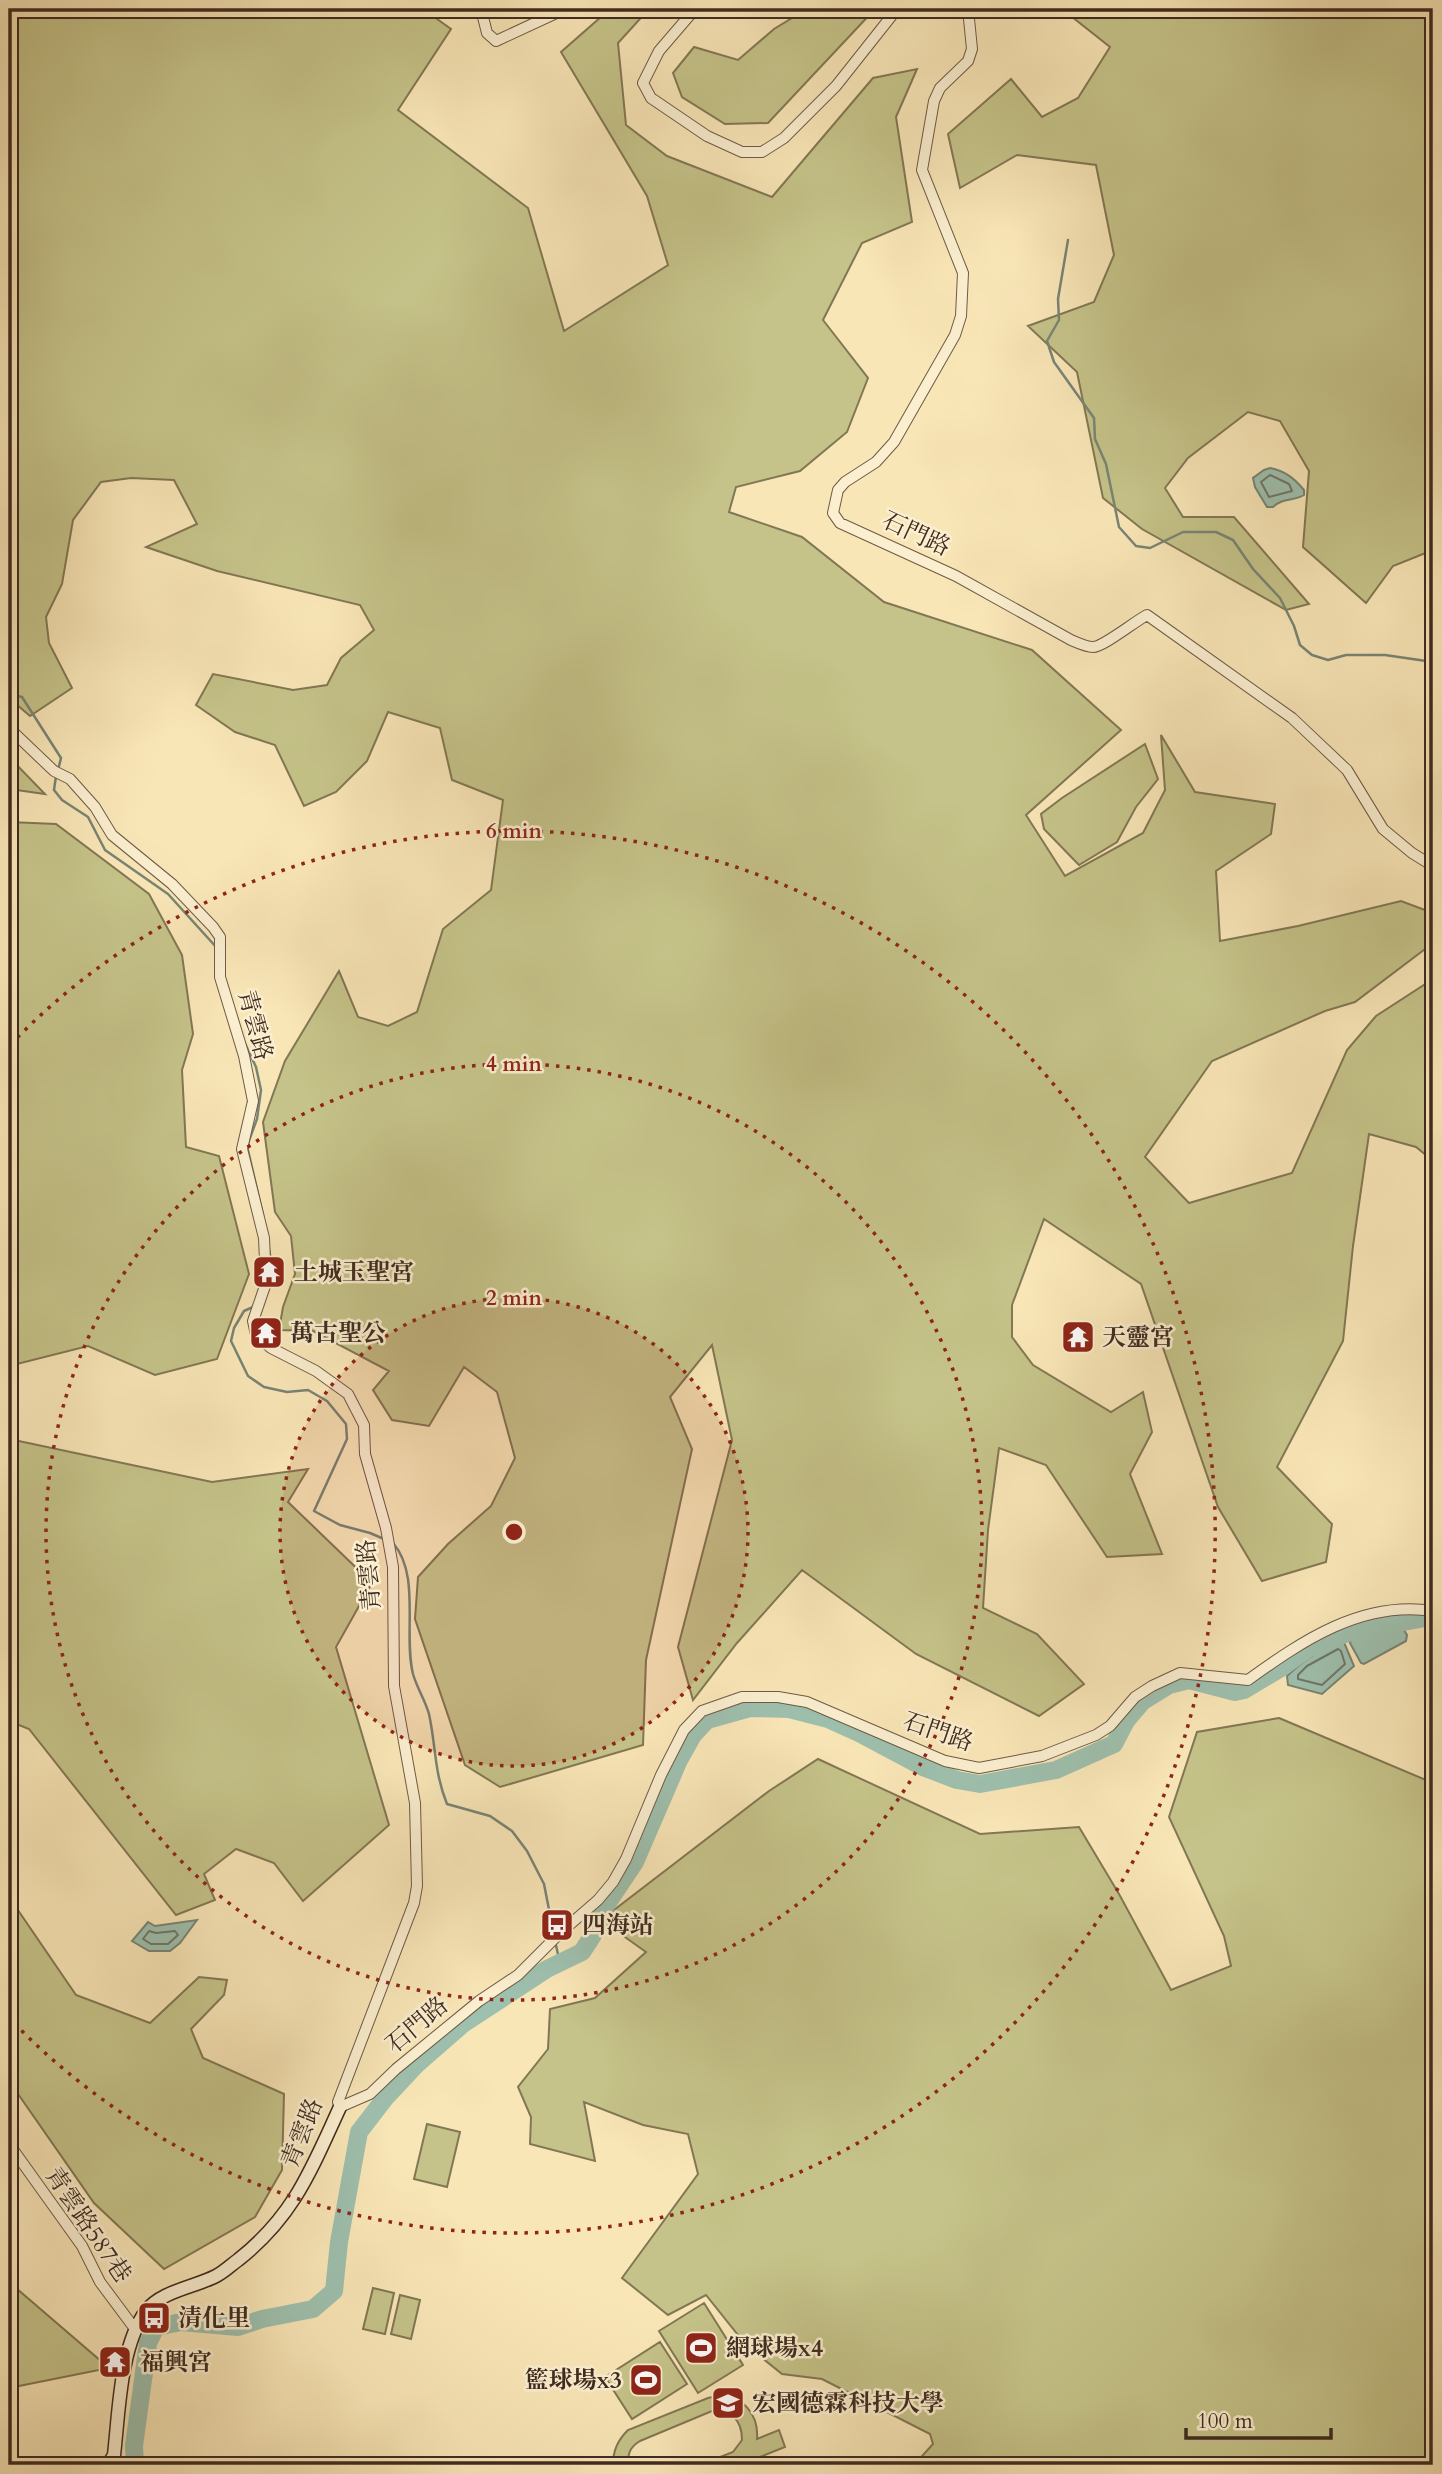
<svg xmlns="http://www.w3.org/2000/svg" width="1442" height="2474" viewBox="0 0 1442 2474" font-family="Cardo,'Noto Serif TC',serif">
  <rect width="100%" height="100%" fill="#f9e6b7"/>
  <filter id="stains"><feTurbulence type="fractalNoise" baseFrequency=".00286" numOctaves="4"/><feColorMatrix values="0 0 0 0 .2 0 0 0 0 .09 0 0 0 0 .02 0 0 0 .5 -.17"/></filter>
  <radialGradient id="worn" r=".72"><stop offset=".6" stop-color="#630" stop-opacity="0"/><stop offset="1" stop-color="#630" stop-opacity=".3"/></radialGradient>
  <path fill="#c5c389" stroke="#827754" stroke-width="2" d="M 9,9 L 423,9 L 451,29 L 398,110 L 528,208 L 564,331 L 668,265 L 647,196 L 561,52 L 610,9 L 649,9 L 618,43 L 626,125 L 667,156 L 772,197 L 873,78 L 917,69 L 896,117 L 912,222 L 862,243 L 823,320 L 868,378 L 847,432 L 800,471 L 736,487 L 729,512 L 802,537 L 884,602 L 1032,650 L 1121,730 L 1026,815 L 1065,876 L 1143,833 L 1165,790 L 1161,735 L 1195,792 L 1275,804 L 1271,834 L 1216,871 L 1220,941 L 1298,926 L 1401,901 L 1433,913 L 1433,943 L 1355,1002 L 1325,1011 L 1212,1061 L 1145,1157 L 1189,1203 L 1292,1173 L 1347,1050 L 1376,1016 L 1433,979 L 1433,1161 L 1416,1147 L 1369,1134 L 1353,1246 L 1343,1341 L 1277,1467 L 1332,1524 L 1326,1562 L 1262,1581 L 1218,1507 L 1141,1284 L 1044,1219 L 1012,1305 L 1012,1337 L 1033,1365 L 1111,1412 L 1143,1392 L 1152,1432 L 1130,1474 L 1162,1554 L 1107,1557 L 1046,1465 L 999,1448 L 988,1530 L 983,1608 L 1037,1634 L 1084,1684 L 1039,1716 L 916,1654 L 802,1570 L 737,1643 L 693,1700 L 678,1647 L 732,1440 L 712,1345 L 670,1397 L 692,1449 L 646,1660 L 643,1745 L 500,1787 L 465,1765 L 415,1619 L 418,1577 L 448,1544 L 491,1506 L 515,1458 L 497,1392 L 464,1367 L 429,1426 L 392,1420 L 373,1390 L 389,1371 L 313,1331 L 279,1330 L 283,1307 L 295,1274 L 291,1236 L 275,1212 L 263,1122 L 285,1061 L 339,971 L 358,1017 L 388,1026 L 417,1012 L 443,929 L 491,890 L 503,800 L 452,780 L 440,728 L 388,712 L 367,761 L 336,792 L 304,806 L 275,745 L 235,732 L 196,705 L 213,674 L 293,690 L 327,685 L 341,658 L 374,630 L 360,605 L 217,571 L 146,547 L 197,524 L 174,480 L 131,478 L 101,482 L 73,520 L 62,584 L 46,617 L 49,643 L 72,688 L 30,716 L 9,698 Z
    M 807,9 L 875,9 L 768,123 L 725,124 L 682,97 L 673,73 L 694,47 L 738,60 L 774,29 Z
    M 1062,9 L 1433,9 L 1433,550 L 1393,566 L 1366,603 L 1303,547 L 1309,471 L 1280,421 L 1248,412 L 1188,458 L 1165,488 L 1183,517 L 1234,517 L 1309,604 L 1286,610 L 1142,529 L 1103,498 L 1077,372 L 1028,326 L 1094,302 L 1114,255 L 1096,165 L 1017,155 L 960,188 L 948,134 L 1011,79 L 1042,117 L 1078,98 L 1110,47 Z
    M 1145,744 L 1158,779 L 1136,807 L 1117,842 L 1079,865 L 1044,829 L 1041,814 L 1062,798 Z
    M 9,757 L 45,794 L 9,789 Z
    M 9,822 L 56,824 L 149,894 L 182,955 L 193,1034 L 182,1070 L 186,1147 L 219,1156 L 249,1274 L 217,1359 L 155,1375 L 88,1346 L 9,1366 Z
    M 14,1440 L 212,1482 L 308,1469 L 288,1502 L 372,1583 L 336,1647 L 389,1825 L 303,1901 L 274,1863 L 236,1849 L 204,1874 L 215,1900 L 176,1915 L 29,1729 L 9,1721 L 9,1443 Z
    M 1279,1718 L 1433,1783 L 1433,2465 L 1278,2465 L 1261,2458 L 1243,2465 L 914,2465 L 933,2444 L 930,2434 L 822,2379 L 782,2374 L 746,2345 L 706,2295 L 668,2315 L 622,2278 L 698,2174 L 688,2134 L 643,2125 L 584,2102 L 595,2161 L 530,2144 L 531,2117 L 518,2087 L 548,2049 L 550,2009 L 595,1998 L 646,1952 L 601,1920 L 769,1791 L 818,1759 L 980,1834 L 1079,1827 L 1119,1894 L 1171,1990 L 1231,1966 L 1224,1936 L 1169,1817 L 1197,1732 Z
    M 9,1897 L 76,1995 L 150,2023 L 199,1977 L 227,1980 L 224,1995 L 191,2029 L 203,2058 L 284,2094 L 282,2170 L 255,2217 L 164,2269 L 94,2203 L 9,2081 Z
    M 427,2124 L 460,2132 L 447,2187 L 414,2179 Z
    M 9,2282 L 109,2368 L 9,2388 Z
    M 373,2288 L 394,2293 L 385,2334 L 363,2329 Z
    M 400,2295 L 420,2300 L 411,2339 L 391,2334 Z
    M 704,2303 L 743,2365 L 698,2393 L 659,2331 Z
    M 660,2342 L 687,2384 L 632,2419 L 605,2377 Z
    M 718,2396 C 743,2395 759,2415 757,2439 L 779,2430 L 785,2447 L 740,2465 L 700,2465 L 733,2452 L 742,2440 C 742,2421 732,2409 712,2411 L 640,2441 C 630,2447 627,2454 629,2465 L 613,2465 C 613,2450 618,2440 628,2430 L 708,2398 Z"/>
  <path fill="#9ec0ae" stroke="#788475" stroke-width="2" d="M 1270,468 C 1285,471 1294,478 1304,490 L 1304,495 C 1292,502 1284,497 1273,507 L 1267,507 L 1255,487 L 1253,478 L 1264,470 Z
    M 1391,1630 L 1404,1630 L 1407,1635 L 1406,1641 L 1364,1664 L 1361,1663 L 1350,1643 L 1351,1638 L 1363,1633 Z
    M 1343,1640 L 1354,1666 L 1322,1694 L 1288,1685 L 1287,1676 C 1304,1660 1321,1647 1343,1640 Z
    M 197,1920 L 180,1943 L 170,1951 L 149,1951 L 132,1941 L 148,1922 L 155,1926 Z"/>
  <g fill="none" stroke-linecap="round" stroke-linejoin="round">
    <path stroke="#6e7667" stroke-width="2" d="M 1270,475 L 1289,484 L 1292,491 L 1269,497 L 1261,482 Z
      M 1338,1649 L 1341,1651 L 1345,1664 L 1322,1685 L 1298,1679 L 1298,1675 L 1307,1666 Z
      M 149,1931 L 156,1933 L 175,1931 L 178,1935 L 168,1944 L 151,1944 L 143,1939 Z"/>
    <path stroke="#788475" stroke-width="2.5" d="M 1068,240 L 1058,299 L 1059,320 L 1047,341 L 1054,362 L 1094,418 L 1095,439 L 1106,464 L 1119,527 L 1136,546 L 1150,548 L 1183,532 L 1216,532 L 1233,540 L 1253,569 L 1280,598 L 1294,626 L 1300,645 L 1312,655 L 1328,660 L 1346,655 L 1385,655 L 1433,662
      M 9,694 L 22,697 L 61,758 L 58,770
      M 56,776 L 54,790 L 62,800 L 88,817 L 105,850 L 168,894 L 217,948
      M 242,1037 L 256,1067 L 261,1090 L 257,1119 L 247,1146 L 263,1215
      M 269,1249 L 272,1267 L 270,1277
      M 253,1307 L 244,1311 L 234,1328 L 231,1341 L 248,1376 L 264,1387 L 287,1392 L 308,1390 L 327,1401 L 346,1424 L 347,1439 L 314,1511 L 340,1525 L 370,1533 L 384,1539
      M 393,1543 C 421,1575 403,1634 413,1674 C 417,1688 425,1700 429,1714 C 436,1746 434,1772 447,1804 L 490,1816 L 512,1831 L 527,1851 L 544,1884 L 554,1935
      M 555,1941 L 560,1963"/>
    <path stroke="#9ec0ae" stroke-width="18" d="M 135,2465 L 134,2446 L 148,2343 L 156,2327 L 181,2322 L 238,2327 L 262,2319 L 313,2309 L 334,2291 L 339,2242 L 359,2132 L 386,2097 L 416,2065 L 463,2024 L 547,1969 L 582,1952 L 593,1935 L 603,1910 L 635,1862 L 679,1760 L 693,1735 L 707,1720 L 750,1708 L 789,1709 L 828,1719 L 859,1733 L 923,1767 L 957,1780 L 980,1784 L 1056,1770 L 1114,1744 L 1126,1721 L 1143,1701 L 1169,1685 L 1189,1680 L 1235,1692 L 1244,1690 L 1281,1668 L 1309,1648 L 1350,1632 L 1425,1618 L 1433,1620"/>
    <defs>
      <path id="street" d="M 481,9 L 487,33 L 496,41 L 565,9
        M 695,9 L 659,51 L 643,83 L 651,98 L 707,136 L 742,152 L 762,152 L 784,138 L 836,86 L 897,9
        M 968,9 L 972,49 L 968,61 L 940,88 L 934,101 L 922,170 L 963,273 L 961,316 L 955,335 L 894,442 L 876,462 L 845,482 L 838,490 L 833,513 L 840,523 L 956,576 L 1071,640 C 1078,643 1086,647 1093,647 C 1103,647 1134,622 1147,615 L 1292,718 L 1347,770 L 1383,829 L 1412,853 L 1433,866
        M 9,728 L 54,771 L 70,779 L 95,807 L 112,835 L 172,884 L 213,927 L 220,937 L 220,977 L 244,1056 L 253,1101 L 242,1149 L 264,1238 L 266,1283 L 253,1321 L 256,1335 L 271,1348 L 316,1371 L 348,1394 L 364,1425 L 365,1454 L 386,1528 L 393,1567 L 394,1686 L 415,1803 L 417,1886 L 414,1903 L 338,2102 L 340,2107 L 370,2094 L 396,2069 L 479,2001 L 518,1975 L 560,1933 L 598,1900 L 613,1882 L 626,1859 L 661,1775 L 684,1730 L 702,1711 L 742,1697 L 778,1697 L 807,1702 L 945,1761 L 979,1768 L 1042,1756 L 1096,1735 L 1110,1726 L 1135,1697 L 1152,1686 L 1180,1673 L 1248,1680 C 1302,1641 1362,1600 1433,1611
        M 9,2144 L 82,2246 L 100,2282 L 135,2329"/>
      <path id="secondary" d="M 108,2465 L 114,2455 C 119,2412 120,2346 146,2311 C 161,2291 195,2287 216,2276 C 224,2272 231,2265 238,2260 C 294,2216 311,2170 340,2107"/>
    </defs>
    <use href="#street" stroke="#6e5a46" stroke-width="12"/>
    <use href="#secondary" stroke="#3f2b20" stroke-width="15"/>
    <use href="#street" stroke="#fbefd0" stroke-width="10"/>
    <use href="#secondary" stroke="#fbefd0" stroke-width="12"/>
  </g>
  <circle cx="514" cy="1532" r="234" fill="#8f2418" fill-opacity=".12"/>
  <g fill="none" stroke="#8f2418" stroke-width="3.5" stroke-dasharray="3.5 7">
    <circle cx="514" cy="1532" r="234"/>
    <circle cx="514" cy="1532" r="468"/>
    <path d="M10 1045A701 701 0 1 1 10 2019"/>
  </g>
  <defs>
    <symbol id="temple-square" viewBox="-11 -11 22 22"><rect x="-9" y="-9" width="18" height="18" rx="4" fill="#8f2418" stroke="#fbefd0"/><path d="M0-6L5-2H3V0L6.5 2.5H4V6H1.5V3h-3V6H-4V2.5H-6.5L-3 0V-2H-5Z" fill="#fff"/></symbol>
    <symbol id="bus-square" viewBox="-11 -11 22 22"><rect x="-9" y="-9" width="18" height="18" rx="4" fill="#8f2418" stroke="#fbefd0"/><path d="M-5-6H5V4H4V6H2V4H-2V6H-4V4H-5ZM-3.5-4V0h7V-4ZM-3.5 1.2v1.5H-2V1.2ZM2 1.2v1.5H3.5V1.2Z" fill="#fff"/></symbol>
    <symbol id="stadium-square" viewBox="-11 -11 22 22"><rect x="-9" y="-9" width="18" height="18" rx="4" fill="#8f2418" stroke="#fbefd0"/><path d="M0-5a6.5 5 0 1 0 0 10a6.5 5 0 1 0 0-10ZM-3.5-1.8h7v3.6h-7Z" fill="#fff"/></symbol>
    <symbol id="university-square" viewBox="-11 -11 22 22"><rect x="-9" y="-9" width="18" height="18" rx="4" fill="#8f2418" stroke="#fbefd0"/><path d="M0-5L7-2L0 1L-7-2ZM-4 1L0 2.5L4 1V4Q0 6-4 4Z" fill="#fff"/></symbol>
  </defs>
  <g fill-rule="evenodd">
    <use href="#temple-square" x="250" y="1253" width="38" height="38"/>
    <use href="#temple-square" x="247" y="1314" width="38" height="38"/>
    <use href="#temple-square" x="1059" y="1318" width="38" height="38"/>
    <use href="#bus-square" x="538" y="1906" width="38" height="38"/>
    <use href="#bus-square" x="135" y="2299" width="38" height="38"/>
    <use href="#stadium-square" x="682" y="2329" width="38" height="38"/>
    <use href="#temple-square" x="96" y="2343" width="38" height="38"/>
    <use href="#stadium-square" x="627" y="2361" width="38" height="38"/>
    <use href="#university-square" x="709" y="2384" width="38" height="38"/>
  </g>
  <g text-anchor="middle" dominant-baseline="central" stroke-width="5" stroke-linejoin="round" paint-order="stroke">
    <g font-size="24" fill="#3f2b20" stroke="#fbefd0">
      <text transform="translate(916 534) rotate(25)">石門路</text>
      <text transform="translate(255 1025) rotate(75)">青雲路</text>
      <text transform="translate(369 1575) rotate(-95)">青雲路</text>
      <text transform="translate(938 1732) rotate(19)">石門路</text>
      <text transform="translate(417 2025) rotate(-40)">石門路</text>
      <text transform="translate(302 2133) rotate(-68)">青雲路</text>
      <text transform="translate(88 2225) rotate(56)">青雲路587巷</text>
    </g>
    <g font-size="24" font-weight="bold" fill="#3f2b20" stroke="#fbefd0" text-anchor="start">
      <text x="294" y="1272">土城玉聖宮</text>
      <text x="290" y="1333">萬古聖公</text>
      <text x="1102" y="1337">天靈宮</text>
      <text x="582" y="1925">四海站</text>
      <text x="178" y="2318">清化里</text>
      <text x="726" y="2348">網球場x4</text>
      <text x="140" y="2362">福興宮</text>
      <text x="622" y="2380" text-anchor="end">籃球場x3</text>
      <text x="752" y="2403">宏國德霖科技大學</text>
    </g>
  </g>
  <circle cx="514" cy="1532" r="10" fill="#8f2418" stroke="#fbefd0" stroke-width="3.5"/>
  <g font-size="21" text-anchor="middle" font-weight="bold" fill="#8f2418" stroke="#fbefd0" stroke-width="5" stroke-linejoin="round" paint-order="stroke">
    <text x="514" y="838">6 min</text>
    <text x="514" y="1071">4 min</text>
    <text x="514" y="1305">2 min</text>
  </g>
  <rect width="1442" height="2474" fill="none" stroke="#f9e6b7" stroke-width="35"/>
  <rect x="10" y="10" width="1421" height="2453" fill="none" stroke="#3f2b20" stroke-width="3.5"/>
  <rect x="18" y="18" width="1407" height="2439" fill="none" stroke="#3f2b20" stroke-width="2"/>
  <path d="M1186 2428v10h145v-10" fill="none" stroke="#3f2b20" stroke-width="3.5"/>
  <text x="1197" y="2428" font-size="21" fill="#3f2b20" stroke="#fbefd0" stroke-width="5" paint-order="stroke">100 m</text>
  <rect width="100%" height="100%" filter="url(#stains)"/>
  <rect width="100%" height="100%" fill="url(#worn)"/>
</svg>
